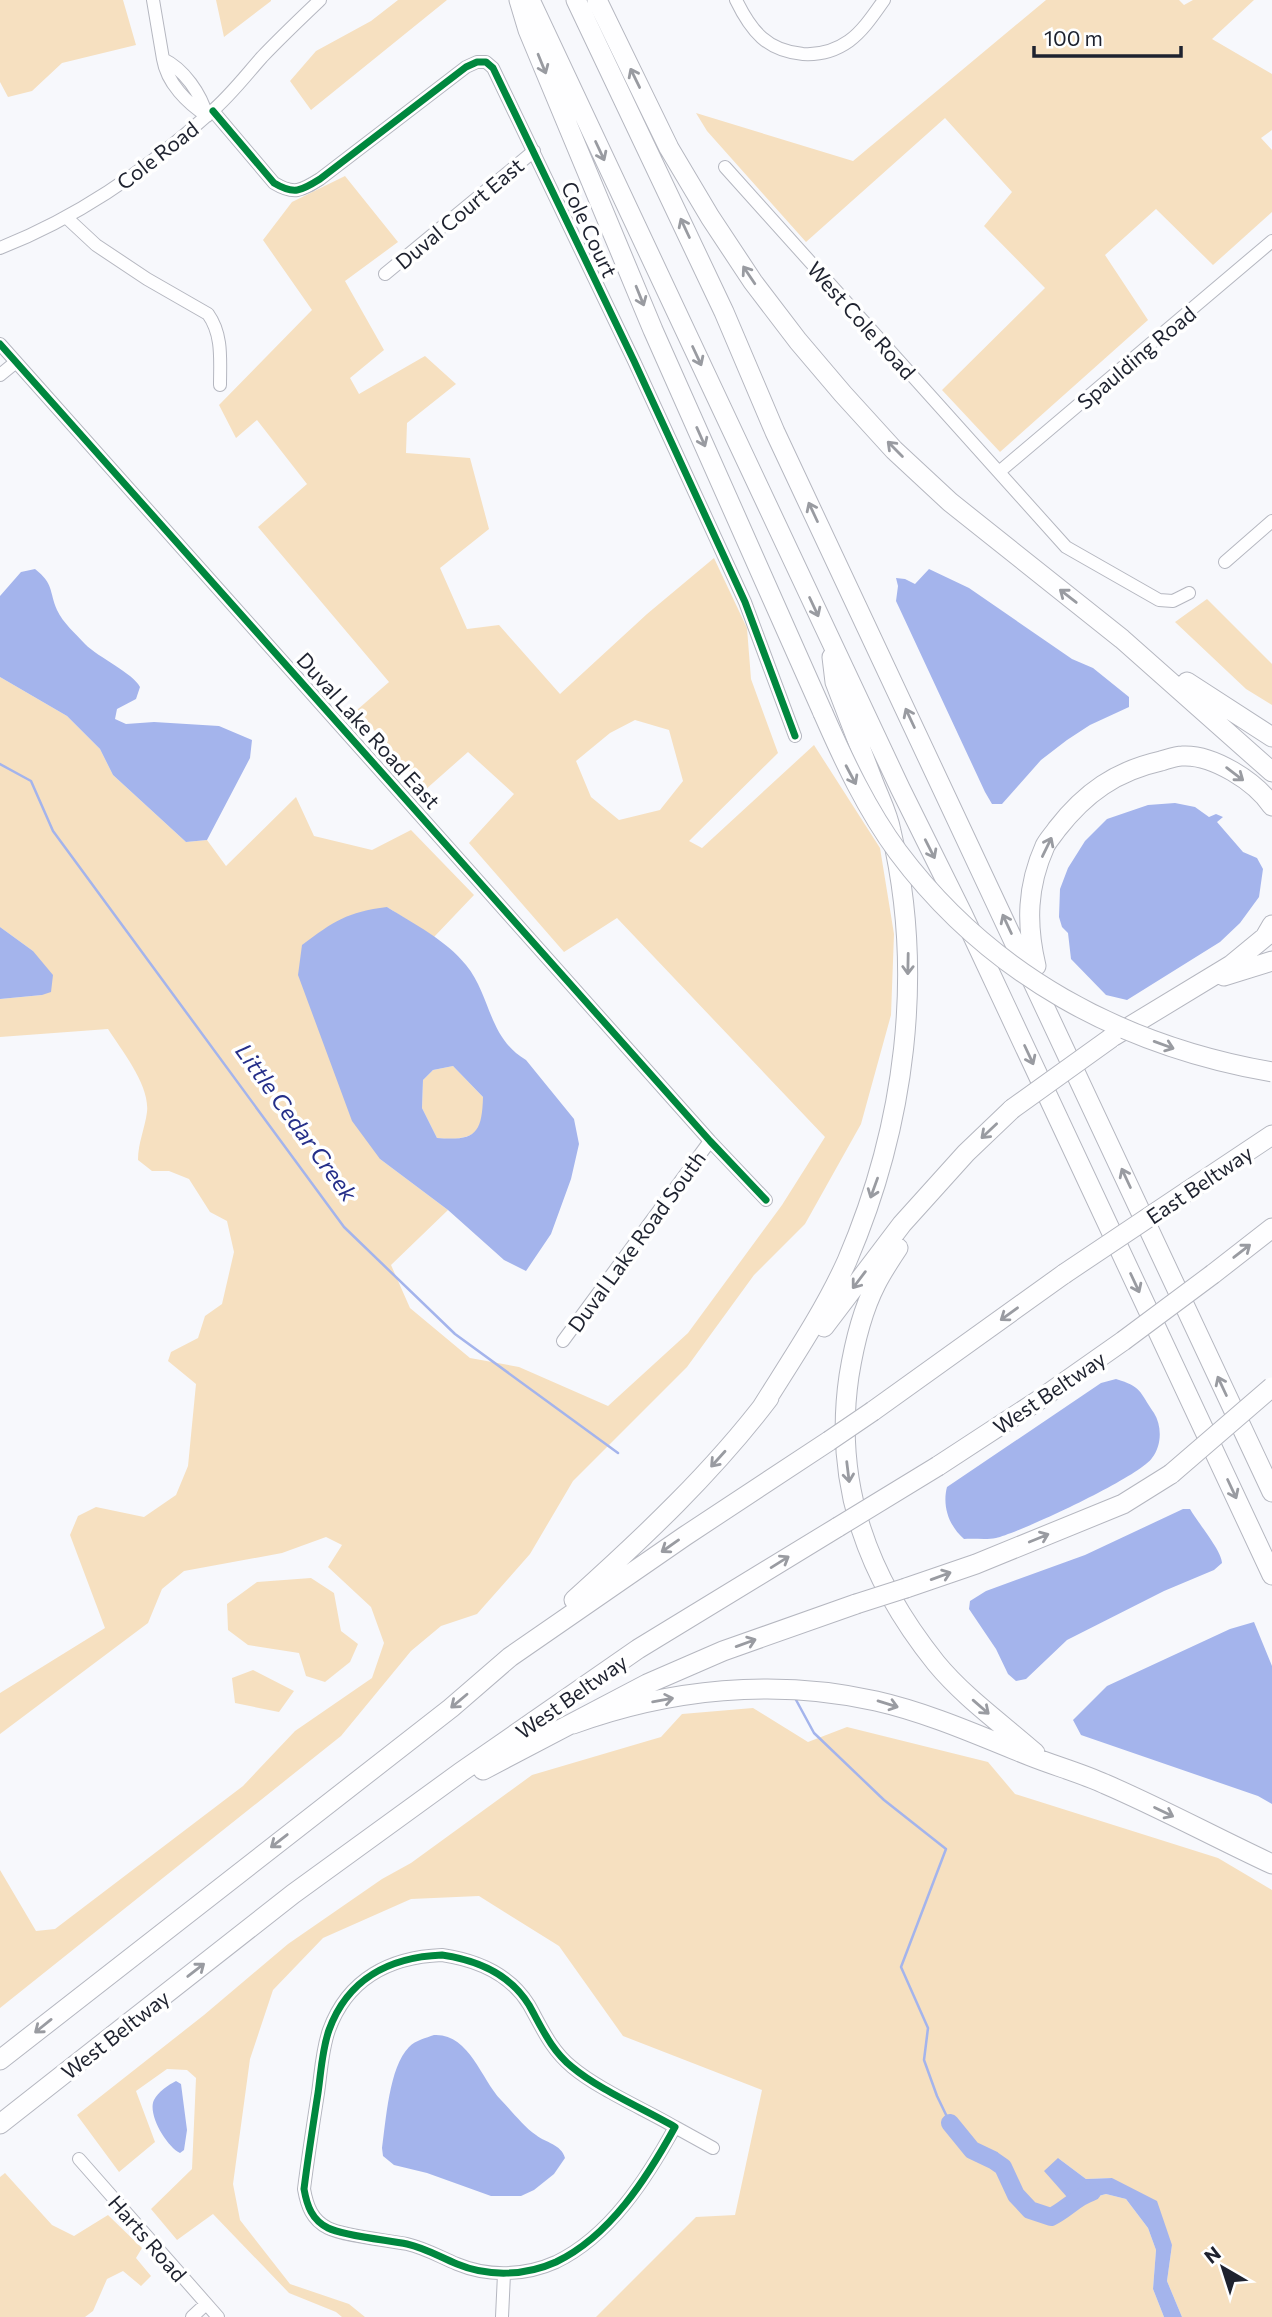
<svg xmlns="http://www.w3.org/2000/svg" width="1272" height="2317" viewBox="0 0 1272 2317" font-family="Commissioner,sans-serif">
  <rect width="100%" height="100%" fill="#f7f8fc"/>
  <path fill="#f6e0c0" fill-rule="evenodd" d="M 0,0 L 123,0 L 136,45 L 62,63 L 32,91 L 8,97 L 0,82 Z
    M 216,0 L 271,0 L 271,1 L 224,37 Z
    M 398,0 L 447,0 L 311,110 L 290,81 L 316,51 L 371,21 Z
    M 1046,0 L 1179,0 L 1184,5 L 1193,0 L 1254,0 L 1212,39 L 1272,74 L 1272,130 L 1261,138 L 1272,150 L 1272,212 L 1213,265 L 1156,209 L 1105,255 L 1148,320 L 1000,452 L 942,390 L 1045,288 L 984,226 L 1012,192 L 945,118 L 806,242 L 707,131 L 696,113 L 853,161 Z
    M 345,176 L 398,242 L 345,281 L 384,350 L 350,378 L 359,394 L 425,356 L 456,384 L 407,423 L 406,453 L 470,458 L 489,529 L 440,568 L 467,629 L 499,625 L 560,694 L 647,614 L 714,558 L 747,628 L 751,679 L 778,753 L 689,841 L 702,848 L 814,745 L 880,848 L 894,934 L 891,1015 L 861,1124 L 805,1224 L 754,1275 L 687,1367 L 573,1481 L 530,1554 L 477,1614 L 441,1626 L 411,1651 L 341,1736 L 0,2008 L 0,1870 L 36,1931 L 55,1929 L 243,1786 L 295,1731 L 372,1678 L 384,1643 L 371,1607 L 328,1567 L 342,1545 L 326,1537 L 282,1553 L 184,1571 L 162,1589 L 148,1623 L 0,1734 L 0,1693 L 105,1628 L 70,1535 L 78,1516 L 96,1507 L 144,1517 L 176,1495 L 188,1466 L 196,1384 L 168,1361 L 171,1352 L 198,1338 L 205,1316 L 222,1304 L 234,1252 L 227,1221 L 210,1212 L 189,1179 L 169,1171 L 152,1171 L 138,1160 C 138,1143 145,1128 147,1112 C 150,1085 122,1051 108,1029 L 0,1037 L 0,999 L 42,995 L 33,951 L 0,927 L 0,677 L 67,716 L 100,749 L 113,775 L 186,842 L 207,840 L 226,866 L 296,797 L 314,836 L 372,850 L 411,830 L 474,895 L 434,937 L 387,907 L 380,1159 L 448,1210 L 391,1265 L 410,1308 L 470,1358 L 519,1367 L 608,1406 L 688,1333 L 782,1205 L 825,1137 L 617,918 L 564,952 L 469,843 L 514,794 L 468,752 L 425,790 L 357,710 L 389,682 L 258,527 L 307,484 L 257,420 L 236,438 L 219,405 L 312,310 L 263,240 L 292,202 ZM 635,720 L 669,730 L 683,781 L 660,810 L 619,820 L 591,797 L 576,761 L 610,733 Z
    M 1207,599 L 1272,664 L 1272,705 L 1246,689 L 1175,622 Z
    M 453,1066 L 483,1097 C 483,1104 485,1114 483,1121 C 477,1140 453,1140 437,1138 L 422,1108 L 423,1080 L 433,1070 Z
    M 311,1578 L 334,1593 L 341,1631 L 358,1644 L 350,1662 L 325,1682 L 306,1676 L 299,1653 L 248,1645 L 228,1630 L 227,1604 L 257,1582 Z
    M 253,1670 L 294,1691 L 279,1712 L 235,1703 L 232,1678 Z
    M 753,1708 L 808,1742 L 847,1727 L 988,1762 L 1015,1794 L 1218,1858 L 1272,1890 L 1272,2317 L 1182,2317 L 1167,2281 L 1172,2245 L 1112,2178 L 1086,2179 L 1058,2158 L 1087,2199 L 1106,2194 L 1126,2199 L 1148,2228 L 1156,2250 L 1153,2289 L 1164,2317 L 596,2317 L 696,2217 L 735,2215 L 762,2090 L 623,2036 L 559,1946 L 479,1896 L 411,1899 L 323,1938 L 273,1990 L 250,2059 L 233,2184 L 240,2220 L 290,2284 L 349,2304 L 365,2317 L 342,2317 L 336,2312 L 289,2293 L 213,2214 L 177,2240 L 151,2209 L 192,2169 L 196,2078 L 187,2070 L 167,2069 L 136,2091 L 155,2142 L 119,2172 L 77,2115 L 204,2015 L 288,1944 L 382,1879 L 411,1863 L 532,1775 L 661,1737 L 682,1714 Z
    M 5,2173 L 52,2225 L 74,2236 L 108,2215 L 142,2248 L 136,2258 L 151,2276 L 141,2286 L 123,2271 L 107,2279 L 93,2311 L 85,2317 L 0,2317 L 0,2177 Z"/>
  <path fill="#a4b4ec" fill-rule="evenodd" d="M 35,569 C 54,584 49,591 57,610 C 63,623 76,634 85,644 C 99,658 133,673 140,687 L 136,699 L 117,709 L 115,719 L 126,724 L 154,722 L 219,726 L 252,740 L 250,758 L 207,840 L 186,842 L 113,775 L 100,749 L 67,716 L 0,677 L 0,596 L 21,572 Z
    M 929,569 L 969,588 L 1072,659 L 1093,668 L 1129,697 L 1129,707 L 1090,725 L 1067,740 L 1041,760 L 1002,804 L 992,804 L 985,792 L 896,601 L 898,586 L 896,578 L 905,579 L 915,584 Z
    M 1175,803 L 1195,807 L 1209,817 L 1216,814 L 1223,817 L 1217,822 L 1243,852 L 1257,858 L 1263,869 L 1259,897 L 1240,923 L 1220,942 L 1127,1000 L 1106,995 L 1071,959 L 1068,933 L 1062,927 L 1059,917 L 1060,889 L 1068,868 L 1085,841 L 1107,819 L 1148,805 Z
    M 387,907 C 414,924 446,940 466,965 C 491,995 488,1038 526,1060 L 574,1119 L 579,1144 L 571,1179 L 551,1234 L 526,1271 L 504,1260 L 448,1210 L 380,1159 L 352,1121 L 298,975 L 302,945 C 334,921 347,912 387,907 ZM 453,1066 L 483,1097 C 482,1134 475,1141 437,1138 L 422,1108 L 423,1080 L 433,1070 Z
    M 0,927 L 33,951 L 53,975 L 51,992 L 42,995 L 0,999 Z
    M 1116,1379 C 1142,1387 1139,1391 1154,1413 C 1162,1426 1162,1445 1152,1458 C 1139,1477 1021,1532 996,1538 C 986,1540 974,1538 964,1539 C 949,1526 942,1506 947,1487 L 1101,1383 Z
    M 1183,1509 L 1190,1509 C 1198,1523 1222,1551 1222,1563 L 1214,1570 L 1164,1591 L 1067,1640 L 1026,1679 L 1016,1681 L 1008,1674 L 996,1649 L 969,1609 L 970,1601 L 986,1591 L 1085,1555 Z
    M 1254,1622 L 1272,1666 L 1272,1804 L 1258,1796 L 1081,1735 L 1073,1720 L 1107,1686 L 1230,1629 Z
    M 434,2035 C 469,2033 481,2079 501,2100 C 512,2111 523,2126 536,2135 C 546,2143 561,2144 565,2158 L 554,2174 L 534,2190 L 521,2196 L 491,2196 L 427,2173 L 394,2165 L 383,2156 L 382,2148 C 386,2121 389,2067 409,2047 C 416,2040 426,2038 434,2035 Z
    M 176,2081 L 181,2084 L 187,2130 L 184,2150 L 180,2153 C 167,2147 147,2114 154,2100 C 158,2092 168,2085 176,2081 Z
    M 1058,2158 L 1086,2179 L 1112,2178 L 1157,2201 L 1172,2245 L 1167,2281 L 1182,2317 L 1164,2317 L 1153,2289 L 1156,2250 L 1148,2228 L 1126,2199 L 1106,2194 L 1087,2199 L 1074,2205 L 1044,2171 Z"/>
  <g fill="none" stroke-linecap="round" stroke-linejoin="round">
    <path stroke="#a4b4ec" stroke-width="2.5" d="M 0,764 L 31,781 L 53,831 L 344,1227 L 455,1334 L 618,1453
      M 795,1698 L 814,1733 L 884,1800 L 946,1849 L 901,1967 L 928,2028 L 924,2060 L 937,2096 L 950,2123"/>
    <path stroke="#a4b4ec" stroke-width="18" d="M 950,2123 L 972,2150 L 993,2160 L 1003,2167 L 1016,2195 L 1030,2210 L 1051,2217 C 1066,2210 1076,2197 1092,2192"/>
    <defs>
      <path id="minor" d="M 153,0 L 163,59
        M 736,0 C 751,31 767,51 803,54 C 820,55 835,51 849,41 C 863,31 874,14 884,0
        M 163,59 C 184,69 201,94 207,116 C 187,103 167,83 163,59 Z
        M 213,111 L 274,183 C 294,195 301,191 320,179 L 466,67 L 477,62 L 486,62 L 493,68 L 634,361 L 745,602 L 795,736
        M 725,167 L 1066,547 L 1159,600 L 1173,601 L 1189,593
        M 67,218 L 96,245 L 147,279 L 208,314 C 223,335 220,360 220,385
        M 0,248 C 79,217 148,169 211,112 C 230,96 246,75 262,57 C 281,37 300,19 320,0
        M 385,274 L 534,151
        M 0,344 L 710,1141 L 766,1200
        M 0,375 L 16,362
        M 999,472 L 1272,241
        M 1225,562 L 1272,521
        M 563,1341 L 710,1141
        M 442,1955 C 476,1960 510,1974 529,2005 C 542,2028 551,2050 572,2067 C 598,2089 644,2109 675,2127 C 647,2178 610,2236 556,2262 C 525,2276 488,2277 457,2264 C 440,2257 425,2248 407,2244 C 387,2240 344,2236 328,2228 C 312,2220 307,2206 304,2189 C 308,2157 313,2125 318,2093 C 321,2072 322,2050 329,2030 C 348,1978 391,1957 442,1955 Z
        M 675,2127 L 713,2148
        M 79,2159 L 218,2317
        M 192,2317 L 206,2304
        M 502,2317 L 504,2274"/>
      <path id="highway" d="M 519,0 L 528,30 L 653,330 L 823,713
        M 530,0 L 900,788 L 963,915 L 1272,1575
        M 576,0 L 724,312 L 775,432 L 1272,1492
        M 597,0 L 669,148 L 710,217 L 753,282 L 798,341 L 843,394 L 894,450 L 950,502 L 1122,639 L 1272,772
        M 1187,682 L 1272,737
        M 1036,966 C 1026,924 1027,886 1045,846 C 1048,840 1053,835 1057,829 C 1085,793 1116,771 1161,761 C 1168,759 1176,756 1182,756 C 1213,754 1256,782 1272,806
        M 1224,976 L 1272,961
        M 1114,1036 L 1231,965 L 1265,937 L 1272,925
        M 1188,1191 L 1272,1135
        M 898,1248 C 890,1260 882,1272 876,1284 C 861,1313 854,1345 849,1376 C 833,1485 868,1578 936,1663 C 964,1697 1002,1724 1035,1753
        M 1213,1274 L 1272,1228
        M 824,1327 L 902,1224 L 966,1153 L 1012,1109
        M 762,1407 C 792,1359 824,1312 847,1261 C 905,1126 925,974 891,831 C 888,814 879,797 873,781 C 860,748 848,715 835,682 L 832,657
        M 873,1411 L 1064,1274
        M 938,1466 L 1039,1400 L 1123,1341
        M 906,1588 L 976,1564 L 1123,1504 L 1171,1474
        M 574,1600 C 643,1538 713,1472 769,1398
        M 573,1724 C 669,1689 776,1678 876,1701 C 929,1713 980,1736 1030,1756 C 1055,1766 1081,1773 1105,1784 C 1161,1808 1216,1838 1272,1864
        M 483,1770 L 647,1684 L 723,1651 L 856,1604
        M 0,2060 L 451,1708 L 510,1657 L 685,1536 L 829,1441
        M 0,2124 L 293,1894 L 461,1772 L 638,1649 L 838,1527"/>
    </defs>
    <use href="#minor" stroke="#b5b7c0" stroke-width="14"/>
    <use href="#highway" stroke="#b5b7c0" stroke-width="21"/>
    <use href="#minor" stroke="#fefeff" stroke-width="12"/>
    <use href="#highway" stroke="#fefeff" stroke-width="19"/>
    <defs>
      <path id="highway-bridge" d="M 823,713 C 844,761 867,810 898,852 C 990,975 1122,1046 1272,1072
        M 1012,1109 L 1111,1038
        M 1064,1274 L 1188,1191
        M 1123,1341 L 1213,1274
        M 829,1441 L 873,1411
        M 1171,1474 L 1272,1387
        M 838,1527 L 938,1466
        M 856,1604 L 906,1588"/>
    </defs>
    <use href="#highway-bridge" stroke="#b5b7c0" stroke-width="21" stroke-linecap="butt"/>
    <use href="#highway-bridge" stroke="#fefeff" stroke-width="19"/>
    <defs>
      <path id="cycleway" d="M 213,111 L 274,183 C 294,195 301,191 320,179 L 466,67 L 477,62 L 486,62 L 493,68 L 634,361 L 745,602 L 795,736
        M 0,344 L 710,1141 L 766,1200
        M 442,1955 C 476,1960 510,1974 529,2005 C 542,2028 551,2050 572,2067 C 598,2089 644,2109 675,2127 C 647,2178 610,2236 556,2262 C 525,2276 488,2277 457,2264 C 440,2257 425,2248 407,2244 C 387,2240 344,2236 328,2228 C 312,2220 307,2206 304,2189 C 308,2157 313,2125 318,2093 C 321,2072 322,2050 329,2030 C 348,1978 391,1957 442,1955 Z"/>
    </defs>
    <use href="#cycleway" stroke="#fff" stroke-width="11"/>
    <use href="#cycleway" stroke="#00873e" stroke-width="7"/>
  </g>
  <defs><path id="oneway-shaft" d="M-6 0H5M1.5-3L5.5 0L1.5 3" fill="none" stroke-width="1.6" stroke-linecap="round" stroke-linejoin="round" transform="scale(1.75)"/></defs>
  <g stroke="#999ba1">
    <use href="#oneway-shaft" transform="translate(542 64) rotate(68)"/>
    <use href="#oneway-shaft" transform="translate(635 78) rotate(-116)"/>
    <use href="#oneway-shaft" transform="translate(600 151) rotate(65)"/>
    <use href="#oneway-shaft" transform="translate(685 228) rotate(-115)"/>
    <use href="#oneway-shaft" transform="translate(749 275) rotate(-124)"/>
    <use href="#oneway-shaft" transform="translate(640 296) rotate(68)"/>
    <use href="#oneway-shaft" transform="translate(697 356) rotate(65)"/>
    <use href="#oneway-shaft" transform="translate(701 437) rotate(66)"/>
    <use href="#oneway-shaft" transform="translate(895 449) rotate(-135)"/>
    <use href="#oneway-shaft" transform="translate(813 512) rotate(-115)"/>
    <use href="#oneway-shaft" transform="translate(1068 596) rotate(-142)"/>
    <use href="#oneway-shaft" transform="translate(814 607) rotate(65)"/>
    <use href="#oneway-shaft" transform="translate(910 718) rotate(-115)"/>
    <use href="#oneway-shaft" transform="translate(1235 774) rotate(37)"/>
    <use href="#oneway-shaft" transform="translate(851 775) rotate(62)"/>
    <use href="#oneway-shaft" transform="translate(1047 847) rotate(-64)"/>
    <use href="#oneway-shaft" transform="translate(930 849) rotate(63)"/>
    <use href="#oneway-shaft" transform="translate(1007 924) rotate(-115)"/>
    <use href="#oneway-shaft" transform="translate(908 964) rotate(91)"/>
    <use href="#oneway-shaft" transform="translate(1164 1045) rotate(20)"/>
    <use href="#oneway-shaft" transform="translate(1029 1055) rotate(65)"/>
    <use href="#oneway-shaft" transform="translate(989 1131) rotate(137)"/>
    <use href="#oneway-shaft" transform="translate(1126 1178) rotate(-115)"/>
    <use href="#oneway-shaft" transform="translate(874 1188) rotate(110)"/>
    <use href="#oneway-shaft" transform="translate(1242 1251) rotate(-38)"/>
    <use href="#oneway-shaft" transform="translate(859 1280) rotate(127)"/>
    <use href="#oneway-shaft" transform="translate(1135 1283) rotate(65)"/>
    <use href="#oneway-shaft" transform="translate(1009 1314) rotate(144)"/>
    <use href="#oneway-shaft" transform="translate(1222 1386) rotate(-115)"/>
    <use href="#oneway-shaft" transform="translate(718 1459) rotate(132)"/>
    <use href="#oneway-shaft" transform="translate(848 1472) rotate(83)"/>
    <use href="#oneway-shaft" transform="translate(1232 1489) rotate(65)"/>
    <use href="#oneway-shaft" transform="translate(1039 1538) rotate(-22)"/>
    <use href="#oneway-shaft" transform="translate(670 1546) rotate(145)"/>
    <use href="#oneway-shaft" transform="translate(780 1562) rotate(-32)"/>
    <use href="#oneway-shaft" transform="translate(941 1576) rotate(-20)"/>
    <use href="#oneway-shaft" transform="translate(746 1643) rotate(-20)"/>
    <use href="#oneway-shaft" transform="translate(663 1700) rotate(-10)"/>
    <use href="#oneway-shaft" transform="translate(459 1701) rotate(140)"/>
    <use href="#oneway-shaft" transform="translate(888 1704) rotate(17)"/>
    <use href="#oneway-shaft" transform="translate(981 1707) rotate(41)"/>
    <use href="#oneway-shaft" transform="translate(1164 1812) rotate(26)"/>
    <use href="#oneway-shaft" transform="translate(279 1841) rotate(142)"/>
    <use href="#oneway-shaft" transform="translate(196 1970) rotate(-38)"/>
    <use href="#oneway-shaft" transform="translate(43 2026) rotate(141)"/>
  </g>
  <g text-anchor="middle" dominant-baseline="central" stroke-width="7" stroke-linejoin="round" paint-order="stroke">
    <g font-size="21" fill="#1e222f" stroke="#fff">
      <text transform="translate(157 155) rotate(-38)">Cole Road</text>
      <text transform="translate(459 213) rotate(-40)">Duval Court East</text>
      <text transform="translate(590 229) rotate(65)">Cole Court</text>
      <text transform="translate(862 320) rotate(48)">West Cole Road</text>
      <text transform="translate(1136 357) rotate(-40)">Spaulding Road</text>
      <text transform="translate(369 730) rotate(48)">Duval Lake Road East</text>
      <text transform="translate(1199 1184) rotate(-34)">East Beltway</text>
      <text transform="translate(636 1241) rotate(-54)">Duval Lake Road South</text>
      <text transform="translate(1049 1392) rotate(-34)">West Beltway</text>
      <text transform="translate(571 1696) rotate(-35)">West Beltway</text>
      <text transform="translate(115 2034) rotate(-38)">West Beltway</text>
      <text transform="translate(148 2238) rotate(49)">Harts Road</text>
    </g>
    <g font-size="23" font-style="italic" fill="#252f89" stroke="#fff">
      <text transform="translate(297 1122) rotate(54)">Little Cedar Creek</text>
    </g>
  </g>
  <g transform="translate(1223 2268) rotate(321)" stroke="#ffffff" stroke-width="5" paint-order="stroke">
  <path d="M0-5L12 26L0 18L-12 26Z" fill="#1e222f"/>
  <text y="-10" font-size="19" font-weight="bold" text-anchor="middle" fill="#1e222f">N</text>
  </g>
  <path d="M1034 46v10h147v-10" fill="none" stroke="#1e222f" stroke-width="3.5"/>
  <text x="1044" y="46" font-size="21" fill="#1e222f" stroke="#ffffff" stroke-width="5" paint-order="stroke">100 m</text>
</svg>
